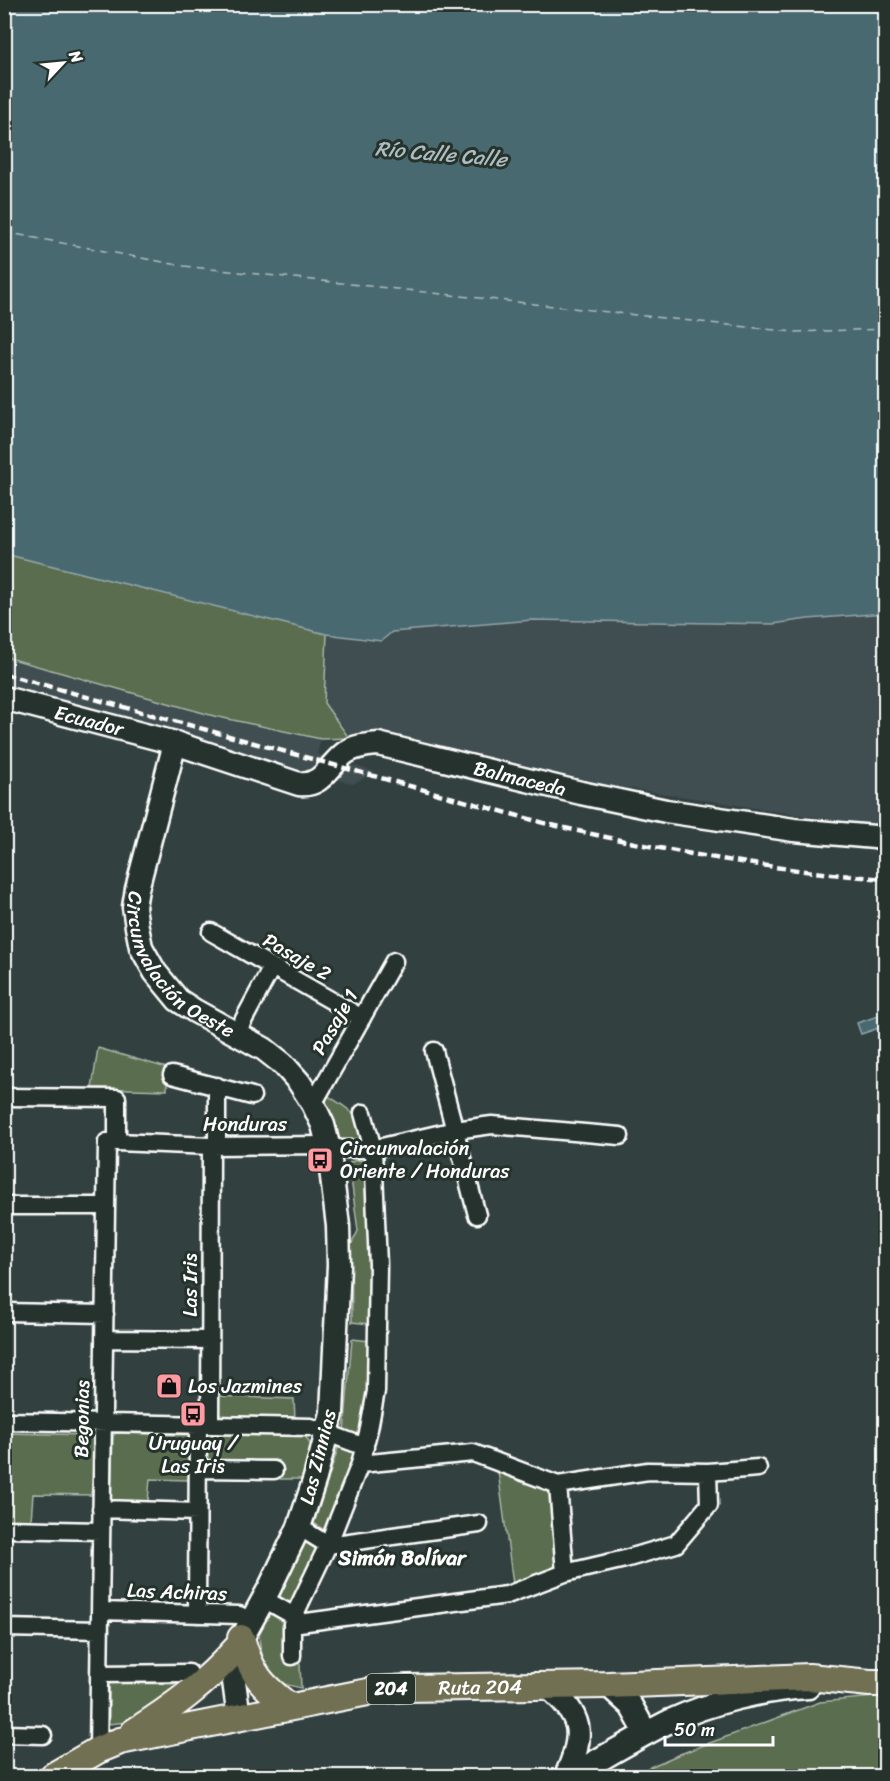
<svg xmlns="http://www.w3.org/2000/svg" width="890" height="1781" viewBox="0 0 890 1781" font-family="Sriracha,sans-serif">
  <rect width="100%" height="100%" fill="#334040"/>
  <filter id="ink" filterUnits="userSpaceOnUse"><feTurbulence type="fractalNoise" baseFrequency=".0167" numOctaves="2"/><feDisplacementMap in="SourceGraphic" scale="12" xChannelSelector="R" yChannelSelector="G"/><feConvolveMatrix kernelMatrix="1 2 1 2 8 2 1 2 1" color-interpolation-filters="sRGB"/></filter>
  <g filter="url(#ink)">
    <path fill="#404e51" d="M 885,613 L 885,825 L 805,816 L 603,784 L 386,732 L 349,738 L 324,703 L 327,634 L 381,641 L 392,632 L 532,620 L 773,624 L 808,619 Z
      M 4,657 L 214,716 L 321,739 L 317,754 L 375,772 L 353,784 L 5,689 Z"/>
    <path fill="#5a6d50" stroke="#acb6a8" stroke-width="1.5" d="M 5,554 L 327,634 L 324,703 L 349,738 L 321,739 L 214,716 L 5,657 Z
      M 98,1048 L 167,1068 L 167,1090 L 92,1088 Z
      M 327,1095 C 348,1109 358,1112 364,1137 L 360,1141 L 341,1143 L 324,1101 Z
      M 356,1160 L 366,1161 L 372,1317 L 369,1324 L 352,1322 L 351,1245 L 358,1231 L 349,1163 Z
      M 352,1339 L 370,1341 L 369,1377 L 360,1437 L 344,1433 Z
      M 214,1396 L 294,1399 L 295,1419 L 214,1416 Z
      M 5,1433 L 91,1435 L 96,1442 L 91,1495 L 33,1494 L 31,1521 L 5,1520 Z
      M 116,1433 L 189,1435 L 192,1439 L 189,1480 L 150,1479 L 148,1501 L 111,1501 L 113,1436 Z
      M 212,1434 L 304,1435 C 318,1450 309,1463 301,1479 L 280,1479 L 281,1469 L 275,1460 L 207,1461 L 208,1439 Z
      M 339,1445 L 356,1450 L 327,1532 L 314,1523 Z
      M 498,1471 L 550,1491 L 557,1568 L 513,1584 Z
      M 305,1539 L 320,1548 L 292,1606 L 279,1598 Z
      M 273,1613 L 284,1619 L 286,1659 L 291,1663 L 300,1664 L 301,1688 C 294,1686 284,1685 278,1681 C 262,1667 248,1625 273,1613 Z
      M 109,1683 L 183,1684 L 127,1722 L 109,1724 Z
      M 885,1696 L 885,1776 L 629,1776 L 680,1754 L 820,1702 Z"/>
    <path fill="#49696f" stroke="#92a5a9" stroke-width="1.5" d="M 5,4 L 885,5 L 885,613 L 808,619 L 773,624 L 532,620 L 392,632 L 381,641 L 326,634 L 5,554 Z
      M 884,1014 L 885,1026 L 861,1034 L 857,1023 Z"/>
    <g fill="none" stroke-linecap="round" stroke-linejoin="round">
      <path stroke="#adbcbe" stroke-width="1.5" stroke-dasharray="8 6" stroke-linecap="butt" d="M 4,232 L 184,266 L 793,332 L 886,329"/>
      <defs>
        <path id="street" d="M 211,932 L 362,1018
          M 236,1034 L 272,967
          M 434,1051 L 477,1215
          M 172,1075 L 252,1096
          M 4,1097 L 117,1098 L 117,1142 L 107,1142 L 98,1750
          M 313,1104 L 394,961
          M 117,1142 L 211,1146 L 328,1145 L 341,1149 L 373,1149 L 455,1130 L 492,1125 L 620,1136
          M 217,1144 L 217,1086
          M 4,1206 L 106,1206
          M 4,1312 L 105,1314
          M 104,1339 L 210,1340
          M 4,1421 L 311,1427 L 365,1447
          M 210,1424 L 211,1146
          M 360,1464 L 473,1453 L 558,1485 L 648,1471 L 708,1472 L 758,1468
          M 197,1469 L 274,1470
          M 558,1485 L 565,1573
          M 101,1509 L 197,1512
          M 299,1527 L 328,1545 L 479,1524
          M 4,1529 L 101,1531
          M 264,1599 L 294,1616
          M 100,1611 L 239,1615 L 251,1621
          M 197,1614 L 198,1424
          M 292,1624 L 507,1595 L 565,1573 L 625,1559 L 676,1544 L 709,1505 L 708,1472
          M 4,1628 L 100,1630
          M 292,1656 L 292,1624 L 294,1616 L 328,1545 L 360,1464 L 369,1429 L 376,1391 L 378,1265 L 373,1149 L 363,1113
          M 99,1674 L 189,1673
          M 4,1734 L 43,1735"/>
        <g id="secondary">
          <path id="s1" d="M 4,698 L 175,743 L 299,784 C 322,787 329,765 345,753 C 354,746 367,745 378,744 L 581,793 L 666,811 L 794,830 L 886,838"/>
          <path id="s2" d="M 175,743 L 137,889 L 134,907 L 137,927 L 141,947 L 155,972 L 178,1000 L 195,1011 L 264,1049 L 283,1064 L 299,1082 L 313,1104 L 323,1125 L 328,1145 L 338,1226 L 339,1265 L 332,1413 L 315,1478 L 299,1527 L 269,1589 L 236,1649 L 233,1674 L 239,1718"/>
          <path d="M 608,1685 L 631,1706 L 646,1733"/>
          <path d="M 547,1686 C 583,1716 585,1734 566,1776"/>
          <path d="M 570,1776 C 603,1758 636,1738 670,1721 C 712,1702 762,1690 808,1687"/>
        </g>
        <g id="primary">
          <path d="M 241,1638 C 251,1674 261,1685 290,1707"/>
          <path d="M 134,1732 C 172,1708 206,1683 236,1649"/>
          <path id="s3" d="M 53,1776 L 98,1750 L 120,1741 L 378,1690 L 407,1688 L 608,1685 L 809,1677 L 870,1683 L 886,1683"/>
        </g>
      </defs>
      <use href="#street" stroke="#fff" stroke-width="21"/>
      <use href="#secondary" stroke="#fff" stroke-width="27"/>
      <use href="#primary" stroke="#fff" stroke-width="30"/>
      <use href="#street" stroke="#26332d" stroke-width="16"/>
      <use href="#secondary" stroke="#26332d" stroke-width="22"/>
      <use href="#primary" stroke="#716f52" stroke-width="26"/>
      <path stroke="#fff" stroke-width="4.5" stroke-dasharray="9 4.5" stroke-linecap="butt" d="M 4,674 L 544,823 C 657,850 770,870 886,879"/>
    </g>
  </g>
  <defs>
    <symbol id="bus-square" viewBox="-11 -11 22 22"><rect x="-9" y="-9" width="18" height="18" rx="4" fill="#ff9aa2" stroke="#26332d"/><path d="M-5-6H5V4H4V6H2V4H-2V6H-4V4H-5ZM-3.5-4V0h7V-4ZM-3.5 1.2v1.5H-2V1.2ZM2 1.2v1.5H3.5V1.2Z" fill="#111"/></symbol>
    <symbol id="shop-square" viewBox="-11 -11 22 22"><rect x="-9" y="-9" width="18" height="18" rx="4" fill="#ff9aa2" stroke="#26332d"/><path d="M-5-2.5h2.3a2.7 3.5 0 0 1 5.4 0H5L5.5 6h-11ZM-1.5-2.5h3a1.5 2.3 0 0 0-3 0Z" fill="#111"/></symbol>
  </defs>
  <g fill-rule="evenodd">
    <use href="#bus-square" x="305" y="1145" width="30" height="30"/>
    <use href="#shop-square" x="154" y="1371" width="30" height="30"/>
    <use href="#bus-square" x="178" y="1399" width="30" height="30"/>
  </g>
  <g text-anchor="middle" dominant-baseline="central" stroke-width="6" stroke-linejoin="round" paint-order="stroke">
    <rect fill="#26332d" stroke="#bec2c0" stroke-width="1.5" x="367" y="1674" width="48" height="30" rx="4.5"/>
    <g font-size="18" font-weight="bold" fill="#fff">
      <text x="391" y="1689">204</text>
    </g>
    <g font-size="20" fill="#fff" stroke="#26332d">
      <text stroke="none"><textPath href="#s1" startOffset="88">Ecuador</textPath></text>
      <text stroke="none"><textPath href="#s1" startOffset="546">Balmaceda</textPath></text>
      <text transform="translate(297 957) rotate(30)">Pasaje 2</text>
      <text stroke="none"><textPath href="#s2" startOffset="246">Circunvalación Oeste</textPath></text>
      <text transform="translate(335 1022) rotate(-60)">Pasaje 1</text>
      <text x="245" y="1124">Honduras</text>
      <text transform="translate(190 1285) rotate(-90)">Las Iris</text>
      <text transform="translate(82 1419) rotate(-89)">Begonias</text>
      <text transform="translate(318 1457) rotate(-76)">Las Zinnias</text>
      <text transform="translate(177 1592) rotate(2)">Las Achiras</text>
      <text stroke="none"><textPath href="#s3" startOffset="441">Ruta 204</textPath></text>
    </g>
    <g font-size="20" fill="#fff" stroke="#26332d" text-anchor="start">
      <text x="340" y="1148">Circunvalación<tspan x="340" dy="23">Oriente / Honduras</tspan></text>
      <text x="188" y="1386">Los Jazmines</text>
      <text x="193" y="1443" text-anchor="middle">Uruguay /<tspan x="193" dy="23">Las Iris</tspan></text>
    </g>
    <g font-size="21" font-style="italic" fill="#adbcbe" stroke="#26332d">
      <text transform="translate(441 154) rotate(5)">Río Calle Calle</text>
    </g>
    <g font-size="21" font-weight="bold" fill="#fff" stroke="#26332d">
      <text x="402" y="1558">Simón Bolívar</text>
    </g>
  </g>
  <rect width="890" height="1781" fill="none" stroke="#26332d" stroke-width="24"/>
  <rect x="12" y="12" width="866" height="1757" fill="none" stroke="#fff" stroke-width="2" filter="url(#ink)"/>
  <g transform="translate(63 63) rotate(64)" stroke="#26332d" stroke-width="4.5" paint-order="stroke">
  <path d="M0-4.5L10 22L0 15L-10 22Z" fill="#ffffff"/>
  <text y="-9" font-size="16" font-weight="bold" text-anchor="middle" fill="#ffffff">N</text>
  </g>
  <path d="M665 1736v9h108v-9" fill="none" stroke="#ffffff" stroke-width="3"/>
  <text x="674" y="1736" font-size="18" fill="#ffffff" stroke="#26332d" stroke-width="4.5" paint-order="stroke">50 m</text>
</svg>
